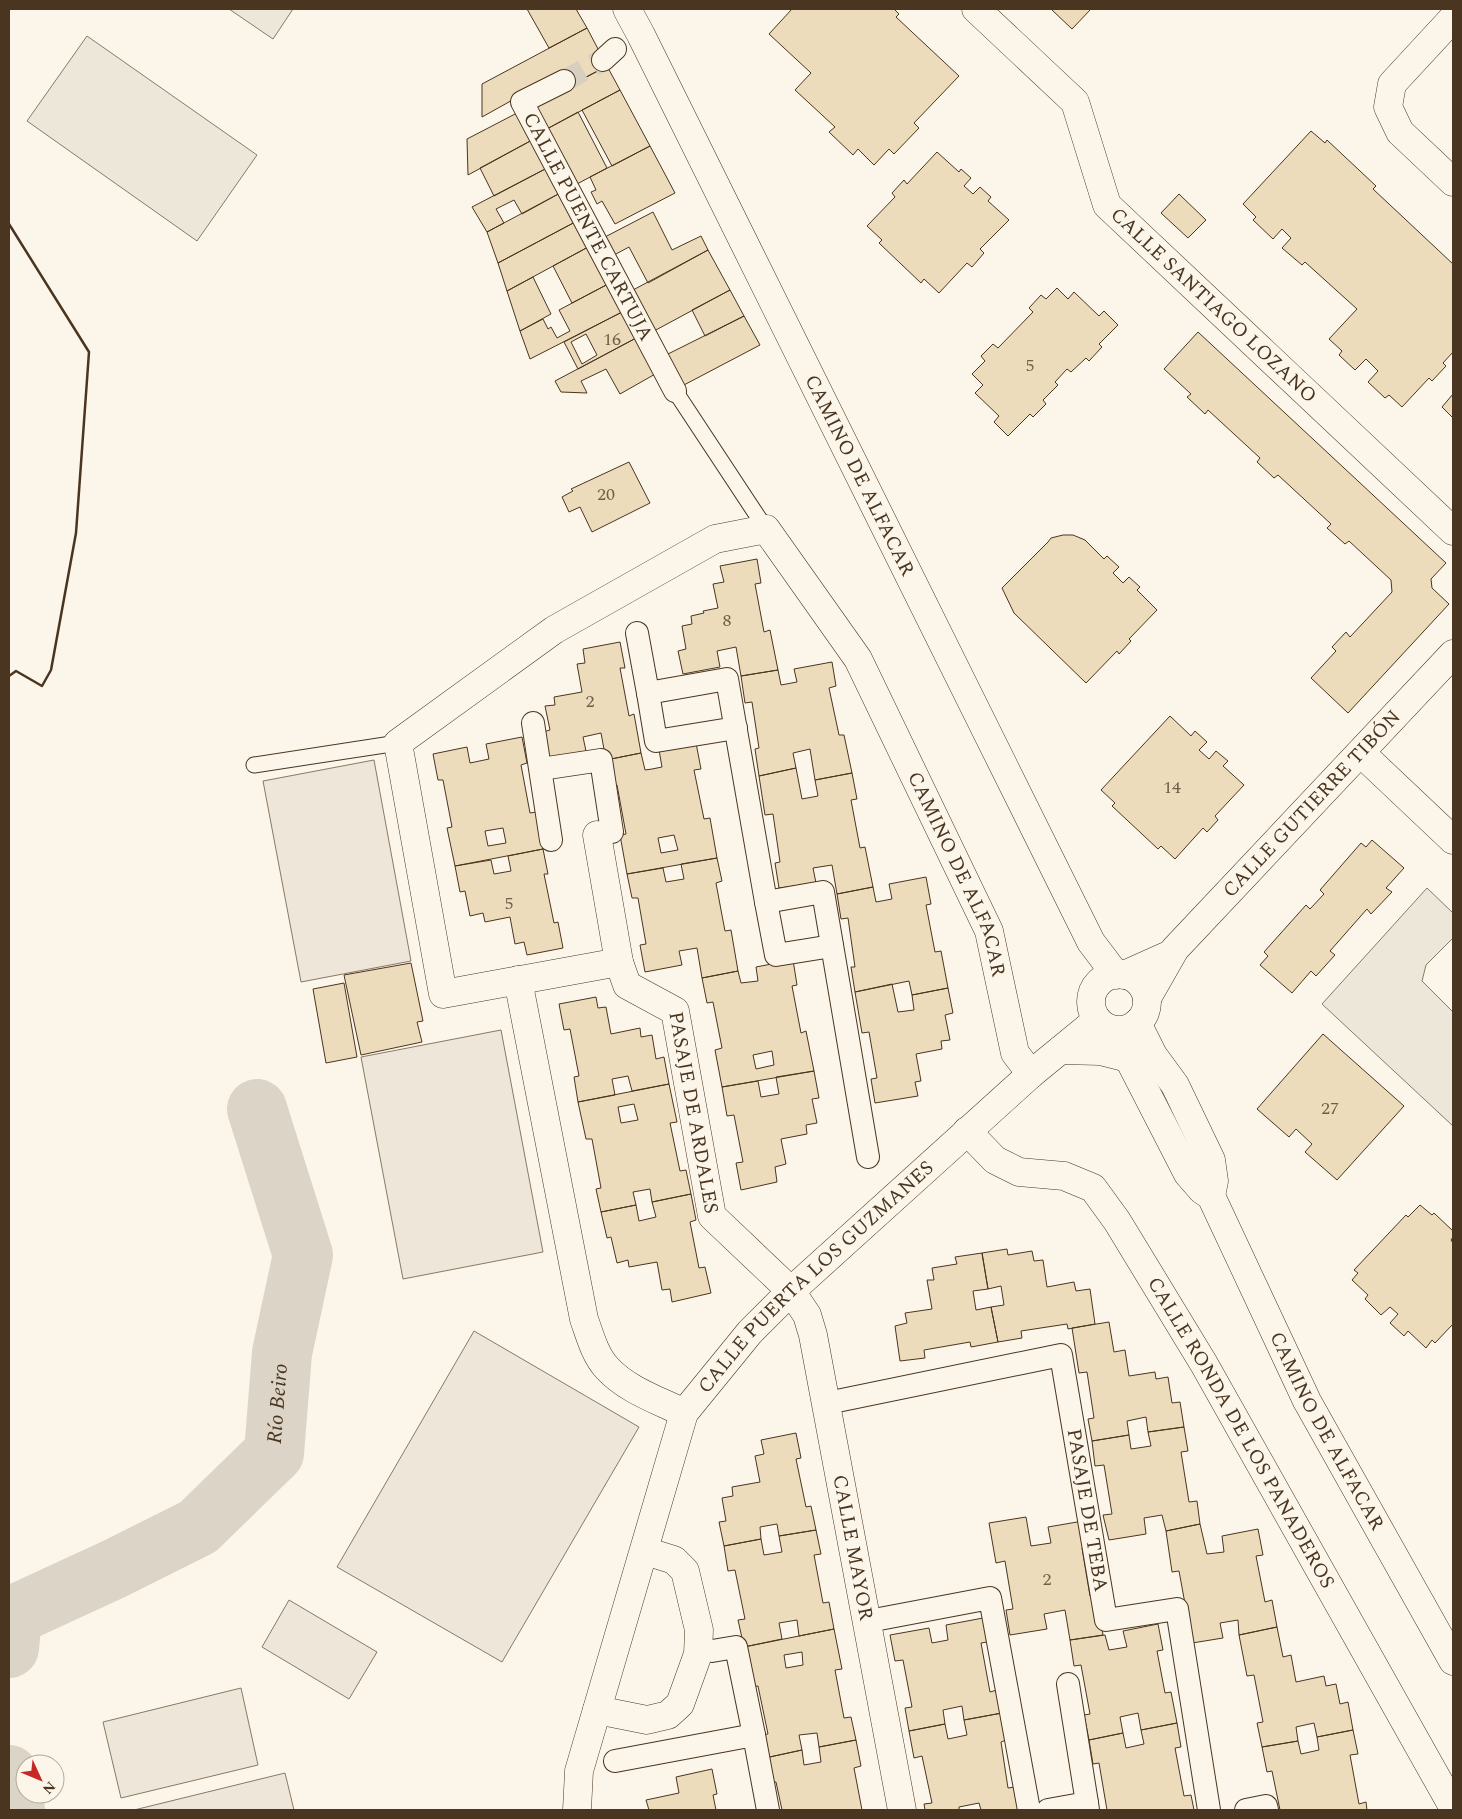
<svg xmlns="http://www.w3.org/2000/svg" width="1462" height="1819" viewBox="0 0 1462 1819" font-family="Spectral,serif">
  <rect width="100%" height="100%" fill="#fbf6e9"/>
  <path fill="#ede6d9" stroke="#887966" d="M 374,760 L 411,961 L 301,982 L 263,781 Z
    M 501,1030 L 543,1252 L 403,1279 L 361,1057 Z
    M 474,1331 L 639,1427 L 502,1662 L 337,1567 Z
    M 289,1600 L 377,1652 L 349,1699 L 262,1647 Z
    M 241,1688 L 258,1765 L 121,1798 L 103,1722 Z
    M 285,1773 L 294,1810 L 134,1810 Z"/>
  <path fill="#ede7d9" stroke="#887966" d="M 229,9 L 293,9 L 273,39 Z
    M 87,36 L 257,155 L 197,241 L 27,121 Z
    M 1427,888 L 1453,913 L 1453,938 L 1426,965 L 1422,981 L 1453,1012 L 1453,1126 L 1322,1004 Z"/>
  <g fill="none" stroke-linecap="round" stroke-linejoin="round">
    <g stroke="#dcd4c6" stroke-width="60">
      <path id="s1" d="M 9,1648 L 12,1616 L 114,1569 L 198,1527 L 274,1453 L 282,1353 L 303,1255 L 257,1109"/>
      <path d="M 9,1775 L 15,1810"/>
    </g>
  </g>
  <path fill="#ecdcbc" stroke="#4a3520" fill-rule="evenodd" d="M 527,9 L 576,9 L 587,28 L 549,48 Z
    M 792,9 L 894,9 L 899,14 L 896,17 L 959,76 L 914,123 L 919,128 L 894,154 L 889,149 L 874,165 L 858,149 L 853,155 L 829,132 L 835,127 L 795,90 L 811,73 L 769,34 Z
    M 1051,9 L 1091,9 L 1072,29 Z
    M 587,28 L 607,66 L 567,87 L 552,78 L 482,117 L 482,84 Z
    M 607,66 L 620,90 L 545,130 L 533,106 Z
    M 620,90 L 650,146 L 612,166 L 582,110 Z
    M 519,112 L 534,139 L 468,175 L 467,139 Z
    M 578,112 L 607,168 L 577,184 L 545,130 Z
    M 1311,131 L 1325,143 L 1327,140 L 1376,186 L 1373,189 L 1453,264 L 1453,352 L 1443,363 L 1446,366 L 1432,381 L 1429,378 L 1402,407 L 1389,395 L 1385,398 L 1368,382 L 1378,371 L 1366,359 L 1355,370 L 1339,355 L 1342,351 L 1329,339 L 1357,309 L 1305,262 L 1302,265 L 1282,248 L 1291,238 L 1282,229 L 1273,239 L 1253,220 L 1256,217 L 1243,204 Z
    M 534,139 L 549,167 L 494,196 L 480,168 Z
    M 650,146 L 675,193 L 615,224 L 602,201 L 597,204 L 591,192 L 596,190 L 590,177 Z
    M 937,152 L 959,172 L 961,169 L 971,178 L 964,186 L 973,194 L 980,187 L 991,197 L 988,201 L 1009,220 L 980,249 L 984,253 L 972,267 L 967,263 L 939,293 L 924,279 L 921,283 L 879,243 L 882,240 L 867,226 L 895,197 L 892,193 L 904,180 L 907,184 Z
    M 549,167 L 562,192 L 522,214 L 514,200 L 496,209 L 504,223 L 487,232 L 472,207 Z
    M 562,192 L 577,221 L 498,263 L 487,232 Z
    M 1179,194 L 1206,220 L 1188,238 L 1161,213 Z
    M 653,212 L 672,250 L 701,236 L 708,250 L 648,283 L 629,247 L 614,255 L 605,237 Z
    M 577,221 L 590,246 L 507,291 L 498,263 Z
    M 590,246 L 610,283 L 572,303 L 553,266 Z
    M 708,250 L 730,290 L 654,331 L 633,290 Z
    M 533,277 L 551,314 L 520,331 L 507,291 Z
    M 610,283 L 624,311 L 530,359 L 520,331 L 543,319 L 548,329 L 551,327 L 557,338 L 570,331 L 559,310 Z
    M 1057,288 L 1068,299 L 1074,292 L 1099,316 L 1104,311 L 1118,325 L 1099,344 L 1102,347 L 1089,361 L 1086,358 L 1071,372 L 1067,369 L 1055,382 L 1058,385 L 1043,400 L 1046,404 L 1033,417 L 1030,414 L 1008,436 L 994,422 L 999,416 L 975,393 L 983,385 L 972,374 L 985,361 L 981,356 L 993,344 L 998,348 L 1033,312 L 1029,308 L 1041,295 L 1046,299 Z
    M 730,290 L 744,316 L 705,336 L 692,310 Z
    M 624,311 L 638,337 L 578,369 L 564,342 ZM 586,334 L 597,355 L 582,364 L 571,342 Z
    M 744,316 L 760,345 L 682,386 L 666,355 Z
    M 1198,332 L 1446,563 L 1431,579 L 1432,588 L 1449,604 L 1348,713 L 1311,678 L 1336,651 L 1332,647 L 1346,632 L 1350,637 L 1392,592 L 1391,580 L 1349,541 L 1345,544 L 1327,528 L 1331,524 L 1278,475 L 1274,478 L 1257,462 L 1260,458 L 1208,410 L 1205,414 L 1187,397 L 1191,394 L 1164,369 Z
    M 638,337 L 657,373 L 620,394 L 606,369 L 581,381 L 587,393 L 561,392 L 555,381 Z
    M 1453,394 L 1453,418 L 1442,407 Z
    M 629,462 L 650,503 L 592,532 L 580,507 L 569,512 L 562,497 L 573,491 L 571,489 Z
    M 1063,535 L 1073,535 L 1085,540 L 1104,559 L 1107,556 L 1119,567 L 1113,573 L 1123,583 L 1129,577 L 1140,587 L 1137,590 L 1157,610 L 1129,639 L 1131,641 L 1119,654 L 1117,651 L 1086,683 L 1014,613 L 1002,588 L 1048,542 L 1051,538 Z
    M 757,559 L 761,583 L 755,584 L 764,632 L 770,630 L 778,670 L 741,676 L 736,647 L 717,651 L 720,667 L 683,674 L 678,651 L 686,649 L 682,626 L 692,624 L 691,616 L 704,613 L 703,611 L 718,608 L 713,584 L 724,582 L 720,566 Z
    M 620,642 L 625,668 L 620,668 L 629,716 L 634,714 L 641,753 L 606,760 L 601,733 L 583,737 L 586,751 L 548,758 L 543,732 L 550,730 L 545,706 L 555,705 L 554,697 L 582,692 L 577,664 L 585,663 L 583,649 Z
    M 832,662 L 836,686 L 829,688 L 839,735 L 844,735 L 852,773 L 815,780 L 810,749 L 793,753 L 796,768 L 759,776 L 755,749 L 759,748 L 752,702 L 745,703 L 741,676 L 778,670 L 781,685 L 797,682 L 794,669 Z
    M 1170,716 L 1191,736 L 1195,731 L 1207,742 L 1199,750 L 1209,759 L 1216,751 L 1228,761 L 1223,766 L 1244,785 L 1215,816 L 1218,820 L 1207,832 L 1203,828 L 1175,859 L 1161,846 L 1158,849 L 1112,806 L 1115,803 L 1101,790 Z
    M 522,737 L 527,763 L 521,765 L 530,813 L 536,812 L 543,849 L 455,866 L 447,828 L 452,827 L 443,780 L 438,780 L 433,754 L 467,747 L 470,763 L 489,759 L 486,744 ZM 503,828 L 506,843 L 488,846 L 485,831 Z
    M 696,743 L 701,769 L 694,770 L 704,819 L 710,818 L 717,858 L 627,874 L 620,835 L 626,834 L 617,785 L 611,786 L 606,760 L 641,753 L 645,770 L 652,769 L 662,767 L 659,750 ZM 674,835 L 678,850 L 661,853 L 658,838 Z
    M 796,768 L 802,799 L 818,796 L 815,780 L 852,773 L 857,799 L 851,800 L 860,848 L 865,847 L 873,887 L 837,894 L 832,865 L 813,868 L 816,883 L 779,888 L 775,863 L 780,862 L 773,814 L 765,815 L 759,776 Z
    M 1372,840 L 1404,868 L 1386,888 L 1392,892 L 1371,914 L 1367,909 L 1330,951 L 1335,955 L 1316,976 L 1311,971 L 1292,993 L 1260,965 L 1268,956 L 1264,952 L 1306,905 L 1310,909 L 1324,894 L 1320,890 L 1361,843 L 1366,847 Z
    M 543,849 L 548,874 L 544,874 L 554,923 L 558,922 L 563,948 L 527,955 L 524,942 L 515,944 L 510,917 L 485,922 L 483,913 L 470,916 L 465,891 L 460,892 L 455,866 L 491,860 L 494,874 L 511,871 L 508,856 Z
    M 717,858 L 722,881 L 716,883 L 721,910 L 725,931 L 731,930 L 738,971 L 702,978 L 697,948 L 679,951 L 682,965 L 645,972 L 640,945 L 646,944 L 638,898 L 632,898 L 627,874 L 663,868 L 666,882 L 684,879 L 681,864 Z
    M 926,877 L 931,904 L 926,905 L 935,952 L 941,951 L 948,988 L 912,995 L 909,981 L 855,992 L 851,967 L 855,967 L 848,918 L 841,919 L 837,894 L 873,887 L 876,902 L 892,899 L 889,884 Z
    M 793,960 L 797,985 L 792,986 L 801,1033 L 806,1031 L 814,1071 L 722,1087 L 715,1050 L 722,1048 L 713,1002 L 707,1003 L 702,978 L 738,971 L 741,983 L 758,981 L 756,967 ZM 772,1051 L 774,1065 L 756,1069 L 753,1055 Z
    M 411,963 L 423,1021 L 417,1022 L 422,1042 L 361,1055 L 344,975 Z
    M 344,983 L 357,1057 L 326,1063 L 313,989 Z
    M 892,984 L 898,1012 L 914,1010 L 912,995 L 948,988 L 953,1013 L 945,1015 L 950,1040 L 941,1041 L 942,1049 L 916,1054 L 921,1081 L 915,1082 L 918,1096 L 875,1103 L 871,1079 L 877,1078 L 869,1032 L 862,1033 L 855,992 Z
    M 596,997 L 598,1008 L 606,1007 L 611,1034 L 640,1028 L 641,1037 L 652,1035 L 656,1059 L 664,1057 L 669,1084 L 632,1091 L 628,1076 L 612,1079 L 615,1095 L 578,1102 L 574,1077 L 579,1076 L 570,1029 L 564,1030 L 559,1004 Z
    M 1323,1034 L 1404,1106 L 1337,1180 L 1305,1152 L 1312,1144 L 1296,1129 L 1289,1137 L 1257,1109 Z
    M 814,1071 L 819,1098 L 812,1099 L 817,1123 L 806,1125 L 807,1134 L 781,1139 L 786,1164 L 775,1167 L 777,1182 L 741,1190 L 736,1163 L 743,1162 L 734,1115 L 727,1116 L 722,1087 L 758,1081 L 761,1097 L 779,1094 L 776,1077 Z
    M 669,1084 L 677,1122 L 670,1123 L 680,1171 L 686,1170 L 691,1194 L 652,1202 L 650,1189 L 633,1192 L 636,1205 L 601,1212 L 596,1189 L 601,1188 L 592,1139 L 586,1139 L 578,1102 ZM 634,1104 L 638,1120 L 621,1123 L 618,1107 Z
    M 691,1194 L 696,1220 L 690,1222 L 699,1268 L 705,1267 L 711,1293 L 672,1302 L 670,1289 L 662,1290 L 657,1262 L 629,1267 L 628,1260 L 617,1263 L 611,1237 L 607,1238 L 601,1212 L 636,1205 L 639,1221 L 656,1217 L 652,1202 Z
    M 1420,1205 L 1432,1215 L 1434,1213 L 1453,1231 L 1453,1237 L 1451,1240 L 1453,1243 L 1453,1324 L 1435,1343 L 1432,1340 L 1426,1348 L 1408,1331 L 1404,1336 L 1390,1323 L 1398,1314 L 1390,1307 L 1381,1315 L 1365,1299 L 1368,1295 L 1352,1280 L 1358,1273 L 1354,1270 L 1406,1215 L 1408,1217 Z
    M 1007,1249 L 1008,1255 L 1032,1251 L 1034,1261 L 1043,1260 L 1047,1287 L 1074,1282 L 1076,1291 L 1090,1289 L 1095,1324 L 1068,1329 L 1067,1324 L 1021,1331 L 1022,1338 L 998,1342 L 991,1307 L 1004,1305 L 1001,1286 L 988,1289 L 982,1253 Z
    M 982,1253 L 988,1289 L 973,1291 L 976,1310 L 991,1307 L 998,1342 L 971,1347 L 970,1342 L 924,1350 L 925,1358 L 900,1361 L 895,1326 L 907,1323 L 905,1313 L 932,1309 L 927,1280 L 934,1280 L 932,1268 L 957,1264 L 955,1257 Z
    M 1109,1322 L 1114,1352 L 1125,1350 L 1129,1376 L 1155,1372 L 1156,1379 L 1168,1377 L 1172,1403 L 1180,1402 L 1184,1427 L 1148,1432 L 1146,1417 L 1127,1421 L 1129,1435 L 1092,1441 L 1088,1419 L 1094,1418 L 1087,1372 L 1079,1373 L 1072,1328 Z
    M 1184,1427 L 1188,1451 L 1181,1452 L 1189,1502 L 1197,1501 L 1200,1524 L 1166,1531 L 1162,1515 L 1144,1518 L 1146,1534 L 1109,1540 L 1103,1515 L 1112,1514 L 1104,1465 L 1095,1466 L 1092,1441 L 1129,1435 L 1131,1449 L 1151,1446 L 1148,1432 Z
    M 796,1433 L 801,1458 L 796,1459 L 806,1507 L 811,1506 L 816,1530 L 779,1536 L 777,1524 L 760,1527 L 761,1539 L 724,1546 L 719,1522 L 726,1521 L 722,1498 L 733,1496 L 732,1487 L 760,1482 L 755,1456 L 764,1454 L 761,1440 Z
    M 1026,1517 L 1031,1546 L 1051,1543 L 1048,1527 L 1083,1521 L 1088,1547 L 1082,1548 L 1090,1596 L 1097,1595 L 1103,1635 L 1070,1640 L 1065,1610 L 1044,1614 L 1047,1629 L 1010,1635 L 1006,1610 L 1013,1609 L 1005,1561 L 996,1563 L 989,1523 Z
    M 1200,1524 L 1207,1554 L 1224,1552 L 1222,1536 L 1258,1529 L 1263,1555 L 1256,1556 L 1265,1602 L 1272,1600 L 1277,1627 L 1239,1635 L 1238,1620 L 1220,1623 L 1223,1638 L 1186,1644 L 1188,1620 L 1179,1571 L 1172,1572 L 1166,1531 Z
    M 816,1530 L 821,1554 L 814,1555 L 823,1603 L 829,1602 L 834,1629 L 799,1636 L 797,1620 L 779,1623 L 782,1639 L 744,1647 L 738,1620 L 745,1619 L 735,1570 L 728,1571 L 724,1546 L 761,1539 L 764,1555 L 782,1552 L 779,1536 Z
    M 983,1618 L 987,1642 L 981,1643 L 990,1692 L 997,1690 L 1002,1713 L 964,1720 L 962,1706 L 943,1710 L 945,1724 L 909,1731 L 905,1708 L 912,1707 L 903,1660 L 895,1661 L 890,1635 L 929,1628 L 932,1643 L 948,1640 L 946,1625 Z
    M 1158,1624 L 1163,1650 L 1157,1651 L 1165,1693 L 1171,1692 L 1177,1723 L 1141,1730 L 1138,1713 L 1120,1717 L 1123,1733 L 1089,1740 L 1084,1715 L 1090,1714 L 1081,1665 L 1074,1666 L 1070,1640 L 1105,1635 L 1109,1650 L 1127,1647 L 1123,1631 Z
    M 1277,1627 L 1283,1657 L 1291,1655 L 1296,1682 L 1324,1676 L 1326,1686 L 1336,1684 L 1340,1704 L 1348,1702 L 1353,1730 L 1317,1737 L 1314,1723 L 1296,1727 L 1298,1741 L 1262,1747 L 1257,1723 L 1263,1722 L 1254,1675 L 1247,1676 L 1239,1635 Z
    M 834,1629 L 842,1669 L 835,1670 L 844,1718 L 851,1717 L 856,1740 L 819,1747 L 817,1733 L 799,1735 L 802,1750 L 765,1758 L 760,1735 L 768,1734 L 758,1686 L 752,1687 L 744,1647 ZM 802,1652 L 803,1665 L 786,1668 L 784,1655 Z
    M 1002,1713 L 1006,1740 L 1001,1742 L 1008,1788 L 1015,1787 L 1019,1810 L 981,1810 L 979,1803 L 959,1807 L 959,1810 L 925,1810 L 924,1804 L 932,1803 L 922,1756 L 914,1758 L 909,1731 L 945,1724 L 948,1739 L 967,1735 L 964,1720 Z
    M 1177,1723 L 1181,1747 L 1175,1748 L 1184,1796 L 1191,1795 L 1194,1810 L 1103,1810 L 1107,1810 L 1099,1763 L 1093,1764 L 1089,1740 L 1123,1733 L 1126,1748 L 1144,1744 L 1141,1730 Z
    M 1353,1730 L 1358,1754 L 1350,1755 L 1359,1804 L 1366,1802 L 1367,1810 L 1280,1810 L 1272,1771 L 1267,1772 L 1262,1747 L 1298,1741 L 1301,1754 L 1319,1750 L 1317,1737 Z
    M 856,1740 L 861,1766 L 854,1768 L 862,1810 L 782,1810 L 776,1782 L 770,1783 L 765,1758 L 802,1750 L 804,1765 L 821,1762 L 819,1747 Z
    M 712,1769 L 717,1794 L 713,1795 L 716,1810 L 649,1810 L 646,1800 L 679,1793 L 676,1777 Z"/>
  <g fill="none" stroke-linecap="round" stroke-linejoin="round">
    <path stroke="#d8cfc1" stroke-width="22" stroke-dasharray="22 11" stroke-linecap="butt" d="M 564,81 L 603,60"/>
    <defs>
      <path id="service" d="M 675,391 L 766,529
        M 254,765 L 398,743"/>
      <g id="pedestrian">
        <path d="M 603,60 L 615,49"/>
        <path id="s2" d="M 564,81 L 522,102 L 675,391"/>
        <path d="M 637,633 L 648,693 L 727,679 L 766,902 L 823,892 L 868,1157"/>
        <path d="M 648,693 L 656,741 L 736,728"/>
        <path d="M 533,723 L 551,840"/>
        <path d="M 541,769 L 601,760 L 612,832"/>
        <path d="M 766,902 L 776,955 L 832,946"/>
        <path id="s3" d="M 837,1401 L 1061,1355 L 1106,1620 L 1177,1609 L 1209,1810"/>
        <path d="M 874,1620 L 990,1598 L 1029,1810"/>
        <path d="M 712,1651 L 736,1647 L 754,1735"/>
        <path d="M 1068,1684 L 1087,1803"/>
        <path d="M 615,1761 L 754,1735 L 768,1810"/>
        <path d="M 1048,1810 L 1087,1803 L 1088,1810"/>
        <path d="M 1246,1810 L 1266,1806 L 1267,1810"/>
      </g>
      <g id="minor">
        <path id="s4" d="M 597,835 L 619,962 L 627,985 L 675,1011 L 712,1216 L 791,1291 L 807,1315 L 813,1335 L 902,1810"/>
        <path id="s5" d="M 619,962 L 443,994 L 398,743 L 554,630 L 715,539 L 766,529 L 858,659 L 989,931 L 1015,1053 L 1031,1074"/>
        <path d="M 518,980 L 584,1319 C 590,1336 595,1355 607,1368 C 627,1390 658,1400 684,1413"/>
        <path id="s6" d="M 967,1131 L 995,1160 L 1019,1172 L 1064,1176 L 1093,1188 L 1117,1221 L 1204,1364 L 1453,1807"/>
        <path d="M 597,1710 L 647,1720 L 668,1715 L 680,1704 L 698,1654 L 699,1630 L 685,1571 L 674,1560 L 645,1551"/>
      </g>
      <g id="tertiary">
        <path id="s7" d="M 976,9 L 1075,102 L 1107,205 L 1453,531"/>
        <path d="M 1453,18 L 1392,84 L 1388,107 L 1400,132 L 1453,182"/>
        <path d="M 1361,753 L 1453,840"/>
        <path d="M 1124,975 L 1171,954"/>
        <path id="s8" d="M 1147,998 L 1175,949 L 1453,654"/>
        <path d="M 1061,1050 L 1100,1051 L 1128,1058"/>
        <path id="s9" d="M 577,1810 L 579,1771 L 684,1413 L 750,1332 L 791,1291 L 1031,1074 L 1097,1020"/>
      </g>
      <g id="primary">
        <path id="s10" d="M 627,9 L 641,35 L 1091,942 L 1116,975"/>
        <circle cx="1119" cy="1002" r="28"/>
        <path d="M 1137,1023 L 1153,1055 L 1175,1085 L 1211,1160 L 1214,1181 L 1211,1196"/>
        <path id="s11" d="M 1114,1030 L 1188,1174 L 1202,1190 L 1211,1196 L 1307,1401 L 1453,1661"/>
      </g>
    </defs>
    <use href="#service" stroke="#4a3520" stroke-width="17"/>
    <use href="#pedestrian" stroke="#4a3520" stroke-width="24"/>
    <use href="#minor" stroke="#4a3520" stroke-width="29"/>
    <use href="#tertiary" stroke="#4a3520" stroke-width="29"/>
    <use href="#primary" stroke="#4a3520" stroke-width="29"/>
    <use href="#service" stroke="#fbf6e9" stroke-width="15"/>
    <use href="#pedestrian" stroke="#fbf6e9" stroke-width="22"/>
    <use href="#minor" stroke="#fbf6e9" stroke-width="28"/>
    <use href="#tertiary" stroke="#fbf6e9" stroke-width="28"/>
    <use href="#primary" stroke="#fbf6e9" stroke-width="28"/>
    <path stroke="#4a3520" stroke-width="2.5" d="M 9,224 L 89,352 L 76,533 L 51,670 L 42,686 L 16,671 L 9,676"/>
  </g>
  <g text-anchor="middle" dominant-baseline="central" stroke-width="4" stroke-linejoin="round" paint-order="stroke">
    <g font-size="18" fill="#725f47">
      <text x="612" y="339">16</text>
      <text x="1030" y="365">5</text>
      <text x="606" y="494">20</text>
      <text x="727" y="620">8</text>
      <text x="590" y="701">2</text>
      <text x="1172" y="787">14</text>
      <text x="509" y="903">5</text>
      <text x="1330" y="1108">27</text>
      <text x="1047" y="1579">2</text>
    </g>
    <g font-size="20" fill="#4a3520" stroke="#fbf6e9">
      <text stroke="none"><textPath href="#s2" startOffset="188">CALLE PUENTE CARTUJA</textPath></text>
      <text stroke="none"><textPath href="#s7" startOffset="390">CALLE SANTIAGO LOZANO</textPath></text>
      <text stroke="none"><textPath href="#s10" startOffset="521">CAMINO DE ALFACAR</textPath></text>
      <text stroke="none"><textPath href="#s8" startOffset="256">CALLE GUTIERRE TIBÓN</textPath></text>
      <text stroke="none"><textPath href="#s5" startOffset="1260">CAMINO DE ALFACAR</textPath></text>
      <text stroke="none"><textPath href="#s4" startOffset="311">PASAJE DE ARDALES</textPath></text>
      <text stroke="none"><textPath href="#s9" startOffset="602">CALLE PUERTA LOS GUZMANES</textPath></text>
      <text stroke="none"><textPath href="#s11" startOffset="456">CAMINO DE ALFACAR</textPath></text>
      <text stroke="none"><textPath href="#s6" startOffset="430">CALLE RONDA DE LOS PANADEROS</textPath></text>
      <text stroke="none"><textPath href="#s3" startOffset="386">PASAJE DE TEBA</textPath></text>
      <text stroke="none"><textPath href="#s4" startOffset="791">CALLE MAYOR</textPath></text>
    </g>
    <g font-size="21" font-style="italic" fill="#4a3520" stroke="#fbf6e9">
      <text stroke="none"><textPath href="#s1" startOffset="394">Río Beiro</textPath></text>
    </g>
  </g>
  <rect width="1462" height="1819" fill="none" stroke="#4a3520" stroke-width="20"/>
  <g transform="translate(40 1779) rotate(134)"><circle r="24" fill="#fbf6e9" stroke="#b4a999"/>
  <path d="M0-4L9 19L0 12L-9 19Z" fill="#c62828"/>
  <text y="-8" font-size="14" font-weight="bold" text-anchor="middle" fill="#4a3520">N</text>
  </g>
</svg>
